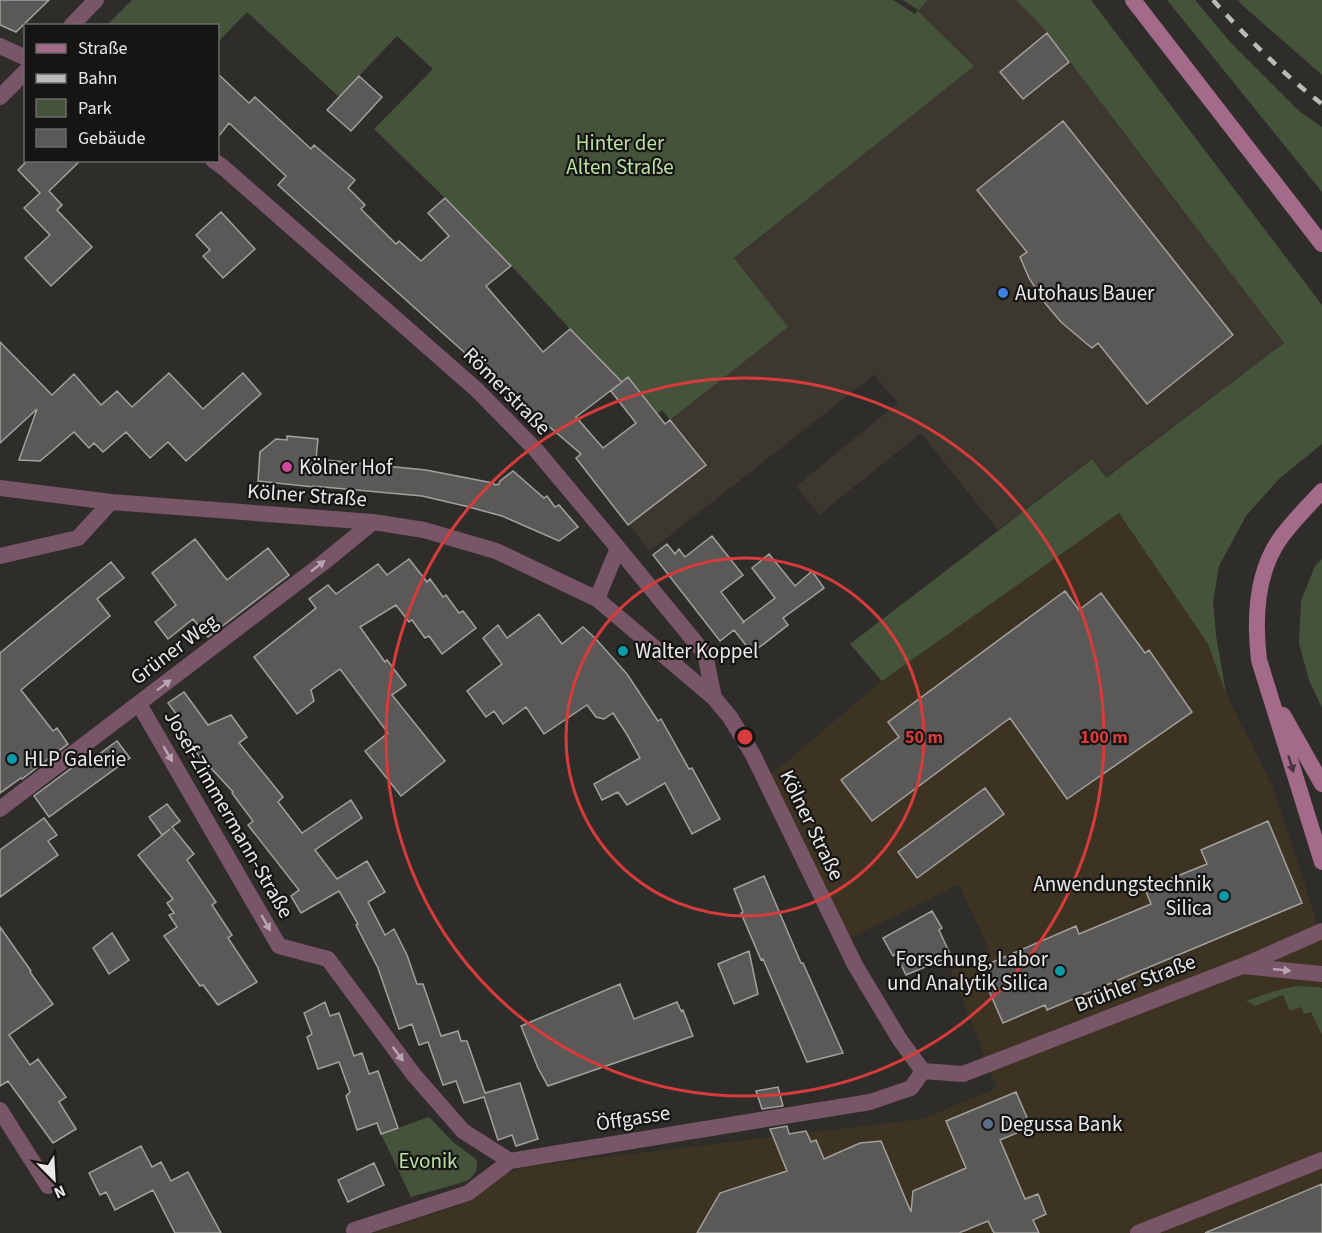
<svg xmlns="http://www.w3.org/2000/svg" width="1322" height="1233" viewBox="0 0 1322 1233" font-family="'Source Sans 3',sans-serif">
  <rect width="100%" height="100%" fill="#2f2d2a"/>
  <path fill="#3c372f" d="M 928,0 L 1016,0 L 1048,33 L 1284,343 L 1105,478 L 1091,459 L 998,530 L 921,433 L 819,515 L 796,486 L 898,403 L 874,375 L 650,551 L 594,481 L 787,327 L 734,259 L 973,65 L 918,11 Z"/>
  <path fill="#3d3323" d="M 1119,512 L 1208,644 L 1226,694 L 1272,785 L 1306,887 L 1322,942 L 1322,1233 L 374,1233 L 461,1205 L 506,1174 L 524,1167 L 922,1119 L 997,1088 L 950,968 L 989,950 L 959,884 L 844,941 L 768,777 L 882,681 Z"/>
  <path fill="#445339" d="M 132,0 L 893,0 L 915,14 L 918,10 L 903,0 L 928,0 L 918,11 L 974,66 L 734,258 L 788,327 L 670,420 L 662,410 L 657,414 L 583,343 L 504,258 L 445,198 L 374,129 L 433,69 L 397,36 L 339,97 L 247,12 L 218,42 L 218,26 L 106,26 Z
    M 1016,0 L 1091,0 L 1322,305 L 1322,444 L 1279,479 L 1246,516 L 1219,566 L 1213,602 L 1216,635 L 1226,694 L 1208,644 L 1119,513 L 882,681 L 850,644 L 1092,459 L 1106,478 L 1284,343 L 1048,33 Z
    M 1167,0 L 1195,0 L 1231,43 L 1299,111 L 1322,127 L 1322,192 Z
    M 1238,0 L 1322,0 L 1322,75 L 1241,4 Z
    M 1322,559 L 1322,708 L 1309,680 L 1299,643 L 1301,601 L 1315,566 Z
    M 1296,986 L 1317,987 L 1322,988 L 1322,1035 L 1311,1012 L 1304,1014 L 1301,1007 L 1290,1011 L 1283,995 L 1255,1006 L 1246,1001 L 1275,991 Z
    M 429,1117 L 453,1142 L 476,1159 C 479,1169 475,1175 467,1181 L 411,1197 L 381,1134 Z"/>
  <path fill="#5b5957" stroke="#a3a19e" stroke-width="1.5" d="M 0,0 L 49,0 L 16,32 L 0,25 Z
    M 1047,33 L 1069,62 L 1023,99 L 1000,72 Z
    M 218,74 L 249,103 L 255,97 L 311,149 L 314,145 L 355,180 L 348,188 L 365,205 L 361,209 L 396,244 L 399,241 L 421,261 L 449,236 L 428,213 L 445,198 L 511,266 L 486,286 L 543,352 L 570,329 L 622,382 L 576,417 L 603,448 L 636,423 L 611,391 L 628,377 L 665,424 L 670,420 L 706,465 L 628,525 L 576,458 L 581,454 L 494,379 L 278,185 L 286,176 L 229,123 L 218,137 Z
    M 359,76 L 382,97 L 351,131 L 327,110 Z
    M 1063,121 L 1233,335 L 1147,404 L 1098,343 L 1092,348 L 1087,344 L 1061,322 L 1045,303 L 1029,278 L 1020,257 L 1027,252 L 977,190 Z
    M 28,160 L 81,160 L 49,191 L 62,205 L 57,210 L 92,247 L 51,286 L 25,258 L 50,235 L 24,208 L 40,193 L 18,170 Z
    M 221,212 L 255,249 L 223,278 L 203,256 L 210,250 L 196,235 Z
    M 0,342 L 52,395 L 74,374 L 101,405 L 117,391 L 132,407 L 169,373 L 203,409 L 243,373 L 261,394 L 186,461 L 168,442 L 150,458 L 126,432 L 103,452 L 94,443 L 89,448 L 74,432 L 40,461 L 19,460 L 37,409 L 0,443 Z
    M 287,436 L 318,439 L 316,459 L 426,470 L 493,483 L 495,485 L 499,484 L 500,481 L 513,471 L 544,498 L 547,496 L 555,507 L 559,505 L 578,527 L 559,541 L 502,516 L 465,506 L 422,496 L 313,486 L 313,487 L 258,481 L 260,452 L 276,439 L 287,440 Z
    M 712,536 L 743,575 L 721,592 L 744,622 L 742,623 L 775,598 L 752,568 L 769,554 L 795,586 L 812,571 L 824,588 L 783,618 L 788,625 L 752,653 L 734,630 L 720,641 L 653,555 L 667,544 L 675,554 L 679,549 L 685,557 Z
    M 195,539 L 227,580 L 268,548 L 289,575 L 208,637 L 193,619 L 168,639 L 155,622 L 176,605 L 152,573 Z
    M 409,559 L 427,582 L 430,579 L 443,597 L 446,595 L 459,613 L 463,611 L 476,628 L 442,654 L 429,636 L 425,638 L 412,620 L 409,622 L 396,605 L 360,627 L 385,662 L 387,660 L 406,685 L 392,695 L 445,761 L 401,796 L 365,751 L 388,733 L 340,669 L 311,690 L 314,701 L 297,714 L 254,657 L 316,608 L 309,599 L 328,585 L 336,594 L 378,564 L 387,575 Z
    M 111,562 L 124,578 L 97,599 L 110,616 L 21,690 L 53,731 L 57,728 L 68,744 L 22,779 L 21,778 L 0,793 L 0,653 Z
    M 1065,591 L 1079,610 L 1101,593 L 1145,653 L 1149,650 L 1192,712 L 1067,799 L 1010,718 L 872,821 L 841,780 L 899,737 L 888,722 Z
    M 539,614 L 562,644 L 583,627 L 595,638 L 627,674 L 658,721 L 661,719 L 689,769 L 692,768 L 720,819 L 692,834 L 665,783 L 627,805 L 618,792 L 602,800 L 594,784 L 640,758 L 626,733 L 613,713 L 604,719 L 596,717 L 587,705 L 544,734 L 526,707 L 503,724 L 494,711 L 486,717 L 467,691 L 502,664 L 483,638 L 498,625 L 507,638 Z
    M 184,692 L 208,725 L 231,715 L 247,737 L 239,743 L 283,797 L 278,802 L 302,833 L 351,800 L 362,818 L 315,850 L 337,879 L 367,861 L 385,892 L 368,902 L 385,935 L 394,929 L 407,955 L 417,984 L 423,984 L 441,1036 L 458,1031 L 461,1041 L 467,1041 L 485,1093 L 520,1083 L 538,1139 L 516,1146 L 512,1135 L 498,1140 L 484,1097 L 464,1103 L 456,1081 L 443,1085 L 428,1042 L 419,1045 L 412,1024 L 399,1029 L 378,968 L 356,925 L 358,924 L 339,891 L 301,913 L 291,896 L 299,890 L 248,825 L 253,821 L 232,793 L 233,792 L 209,766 L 207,767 L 172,718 L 177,715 L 168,703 Z
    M 117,741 L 130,758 L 49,817 L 34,796 L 81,761 L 84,765 Z
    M 985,788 L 1004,814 L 917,878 L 898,852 Z
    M 167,804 L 180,821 L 172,827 L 194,854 L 187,860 L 216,902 L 212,905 L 232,935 L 228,938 L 257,982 L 218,1005 L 203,985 L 200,986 L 164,936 L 177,927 L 169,915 L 174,913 L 167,903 L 173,899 L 138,855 L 170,829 L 162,835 L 149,817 Z
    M 44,818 L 57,835 L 48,841 L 58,855 L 0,897 L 0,850 Z
    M 1268,821 L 1302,903 L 1047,1010 L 1045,1005 L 1003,1023 L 979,968 L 1076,926 L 1079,934 L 1151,904 L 1145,889 L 1207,864 L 1201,850 Z
    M 764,876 L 801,963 L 803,963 L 843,1053 L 807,1062 L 763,959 L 761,960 L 741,913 L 743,912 L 734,889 Z
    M 932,911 L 942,928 L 939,930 L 951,956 L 906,975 L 896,954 L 893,956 L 883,938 Z
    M 0,927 L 31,971 L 30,972 L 53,1004 L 9,1035 L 30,1065 L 38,1059 L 66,1097 L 59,1102 L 76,1129 L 53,1143 L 8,1081 L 0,1086 Z
    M 112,933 L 129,960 L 109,974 L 93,948 Z
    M 749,951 L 758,994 L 734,1004 L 718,964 Z
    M 620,984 L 634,1019 L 677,1002 L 681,1011 L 683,1010 L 693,1036 L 548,1086 L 538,1068 L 521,1026 Z
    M 325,1002 L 330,1016 L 339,1013 L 354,1056 L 362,1053 L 369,1074 L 378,1071 L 398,1128 L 381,1134 L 377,1123 L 357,1130 L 346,1096 L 350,1092 L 339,1062 L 318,1069 L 307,1037 L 312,1034 L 304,1013 Z
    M 778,1087 L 783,1106 L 762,1109 L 756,1091 Z
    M 1016,1092 L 1031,1127 L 1000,1140 L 1025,1199 L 1038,1194 L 1046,1214 L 1033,1220 L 1039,1233 L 994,1233 L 988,1221 L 959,1233 L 697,1233 L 720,1193 L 787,1171 L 770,1129 L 787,1126 L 789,1134 L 806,1131 L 811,1142 L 816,1140 L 824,1159 L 860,1143 L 881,1141 L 911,1212 L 913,1191 L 966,1168 L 946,1121 Z
    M 141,1146 L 152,1167 L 161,1162 L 171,1181 L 188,1172 L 221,1233 L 175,1233 L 153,1190 L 115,1210 L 106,1192 L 100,1195 L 89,1173 Z
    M 374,1163 L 384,1185 L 348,1202 L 338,1180 Z
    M 1322,1184 L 1322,1233 L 1205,1233 Z"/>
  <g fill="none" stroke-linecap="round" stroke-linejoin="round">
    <path stroke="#795568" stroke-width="16" d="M 71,26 L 96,0
      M 0,46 L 26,58
      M 0,97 L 26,71
      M 213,160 L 224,168 L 477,390 L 536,450 L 618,548 L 705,654 L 714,698
      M 0,488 L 111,502 L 373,522 L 424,530 L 496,551 L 597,599 L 714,698 L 730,717 L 753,755 L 855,965 L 900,1040 L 923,1071 L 963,1074 L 1242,966 L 1322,931
      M 0,556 L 78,538 L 111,502
      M 597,599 L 618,548
      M 139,704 L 279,946 L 328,959 L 414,1075 L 463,1131 L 510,1161
      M 0,809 L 323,563 L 373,522
      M 1243,966 L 1322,974
      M 0,1110 L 48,1186
      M 354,1230 L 468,1193 L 510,1161 L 870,1102 L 911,1088 L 923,1071
      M 1138,1233 L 1322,1160"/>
    <path stroke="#a36a89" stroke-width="16" d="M 1133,0 L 1322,244
      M 1322,491 C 1309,505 1294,520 1282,536 C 1256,571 1254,618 1259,660 L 1322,862
      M 1283,715 L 1322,784"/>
    <path stroke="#bdbbb9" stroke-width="4.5" stroke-dasharray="10 10" stroke-linecap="butt" d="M 1213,0 C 1246,37 1282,73 1322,104"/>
  </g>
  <defs><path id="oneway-solid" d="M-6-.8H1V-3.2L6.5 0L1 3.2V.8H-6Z" transform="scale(1.5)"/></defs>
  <g fill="#b8a6ae">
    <use href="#oneway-solid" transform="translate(318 566) rotate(-38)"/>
    <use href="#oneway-solid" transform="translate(164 685) rotate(-37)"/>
    <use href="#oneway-solid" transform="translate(168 754) rotate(60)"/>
    <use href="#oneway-solid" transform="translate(266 923) rotate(60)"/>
    <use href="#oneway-solid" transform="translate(1282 970) rotate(6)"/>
    <use href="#oneway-solid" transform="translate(398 1054) rotate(54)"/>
  </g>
  <use fill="#47333d" href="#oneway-solid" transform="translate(1291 764) rotate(73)"/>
  <g fill="none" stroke="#d83b3b" stroke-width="3">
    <circle cx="745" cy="737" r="179"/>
    <circle cx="745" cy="737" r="359"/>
  </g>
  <circle fill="#3f7fe0" stroke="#161514" stroke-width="2" cx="1003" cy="293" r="6"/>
  <circle fill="#d1479c" stroke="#161514" stroke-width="2" cx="287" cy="467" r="6"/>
  <g fill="#0f9aa8" stroke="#161514" stroke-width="2">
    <circle cx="623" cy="651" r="6"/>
    <circle cx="12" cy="759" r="6"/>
    <circle cx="1224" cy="896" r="6"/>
    <circle cx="1060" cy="971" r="6"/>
  </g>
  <circle fill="#5c6f8a" stroke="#161514" stroke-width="2" cx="988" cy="1124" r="6"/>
  <g text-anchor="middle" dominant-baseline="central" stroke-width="4.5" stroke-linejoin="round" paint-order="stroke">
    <g font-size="21" fill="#bae0a2" stroke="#161514">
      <text x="620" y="143">Hinter der<tspan x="620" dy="24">Alten Straße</tspan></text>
      <text x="428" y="1161">Evonik</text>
    </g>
    <g font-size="21" fill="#ebe9e8" stroke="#161514" text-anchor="start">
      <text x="1015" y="293">Autohaus Bauer</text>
      <text x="299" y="467">Kölner Hof</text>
      <text x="635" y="651">Walter Koppel</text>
      <text x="24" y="759">HLP Galerie</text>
      <text x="1212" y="884" text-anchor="end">Anwendungstechnik<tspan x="1212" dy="24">Silica</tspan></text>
      <text x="1048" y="959" text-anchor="end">Forschung, Labor<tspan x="1048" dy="24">und Analytik Silica</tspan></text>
      <text x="1000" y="1124">Degussa Bank</text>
    </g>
    <g font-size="21" fill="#ebe9e8" stroke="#161514">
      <text transform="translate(507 391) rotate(45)">Römerstraße</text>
      <text transform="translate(307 495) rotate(4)">Kölner Straße</text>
      <text transform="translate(174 649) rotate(-37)">Grüner Weg</text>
      <text transform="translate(229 814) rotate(60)">Josef-Zimmermann-Straße</text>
      <text transform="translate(812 825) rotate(64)">Kölner Straße</text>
      <text transform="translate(1135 983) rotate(-21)">Brühler Straße</text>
      <text transform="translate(633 1118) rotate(-9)">Öffgasse</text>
    </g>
  </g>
  <circle cx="745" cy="737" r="9" fill="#d83b3b" stroke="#161514" stroke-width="3"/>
  <g font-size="18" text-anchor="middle" font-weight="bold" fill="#d83b3b" stroke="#161514" stroke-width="4.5" stroke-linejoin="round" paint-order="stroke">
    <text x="924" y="743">50 m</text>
    <text x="1104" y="743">100 m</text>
  </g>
  <rect x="24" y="24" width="195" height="138" fill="#161514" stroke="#6b6a69" stroke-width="1.5"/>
  <rect x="36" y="44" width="30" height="9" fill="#a36a89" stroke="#6b6a69" stroke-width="1.5"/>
  <text x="78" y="54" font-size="18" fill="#ebe9e8">Straße</text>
  <rect x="36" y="74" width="30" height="9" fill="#bdbbb9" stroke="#6b6a69" stroke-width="1.5"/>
  <text x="78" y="84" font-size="18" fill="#ebe9e8">Bahn</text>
  <rect x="36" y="99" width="30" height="18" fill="#445339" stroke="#6b6a69" stroke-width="1.5"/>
  <text x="78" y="114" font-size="18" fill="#ebe9e8">Park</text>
  <rect x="36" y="129" width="30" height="18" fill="#5b5957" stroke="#6b6a69" stroke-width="1.5"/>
  <text x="78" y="144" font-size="18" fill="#ebe9e8">Gebäude</text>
  <g transform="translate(54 1179) rotate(156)" stroke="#161514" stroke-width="4.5" paint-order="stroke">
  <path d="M0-4.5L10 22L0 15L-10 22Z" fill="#ebe9e8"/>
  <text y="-9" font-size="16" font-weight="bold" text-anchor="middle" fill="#ebe9e8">N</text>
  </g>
</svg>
